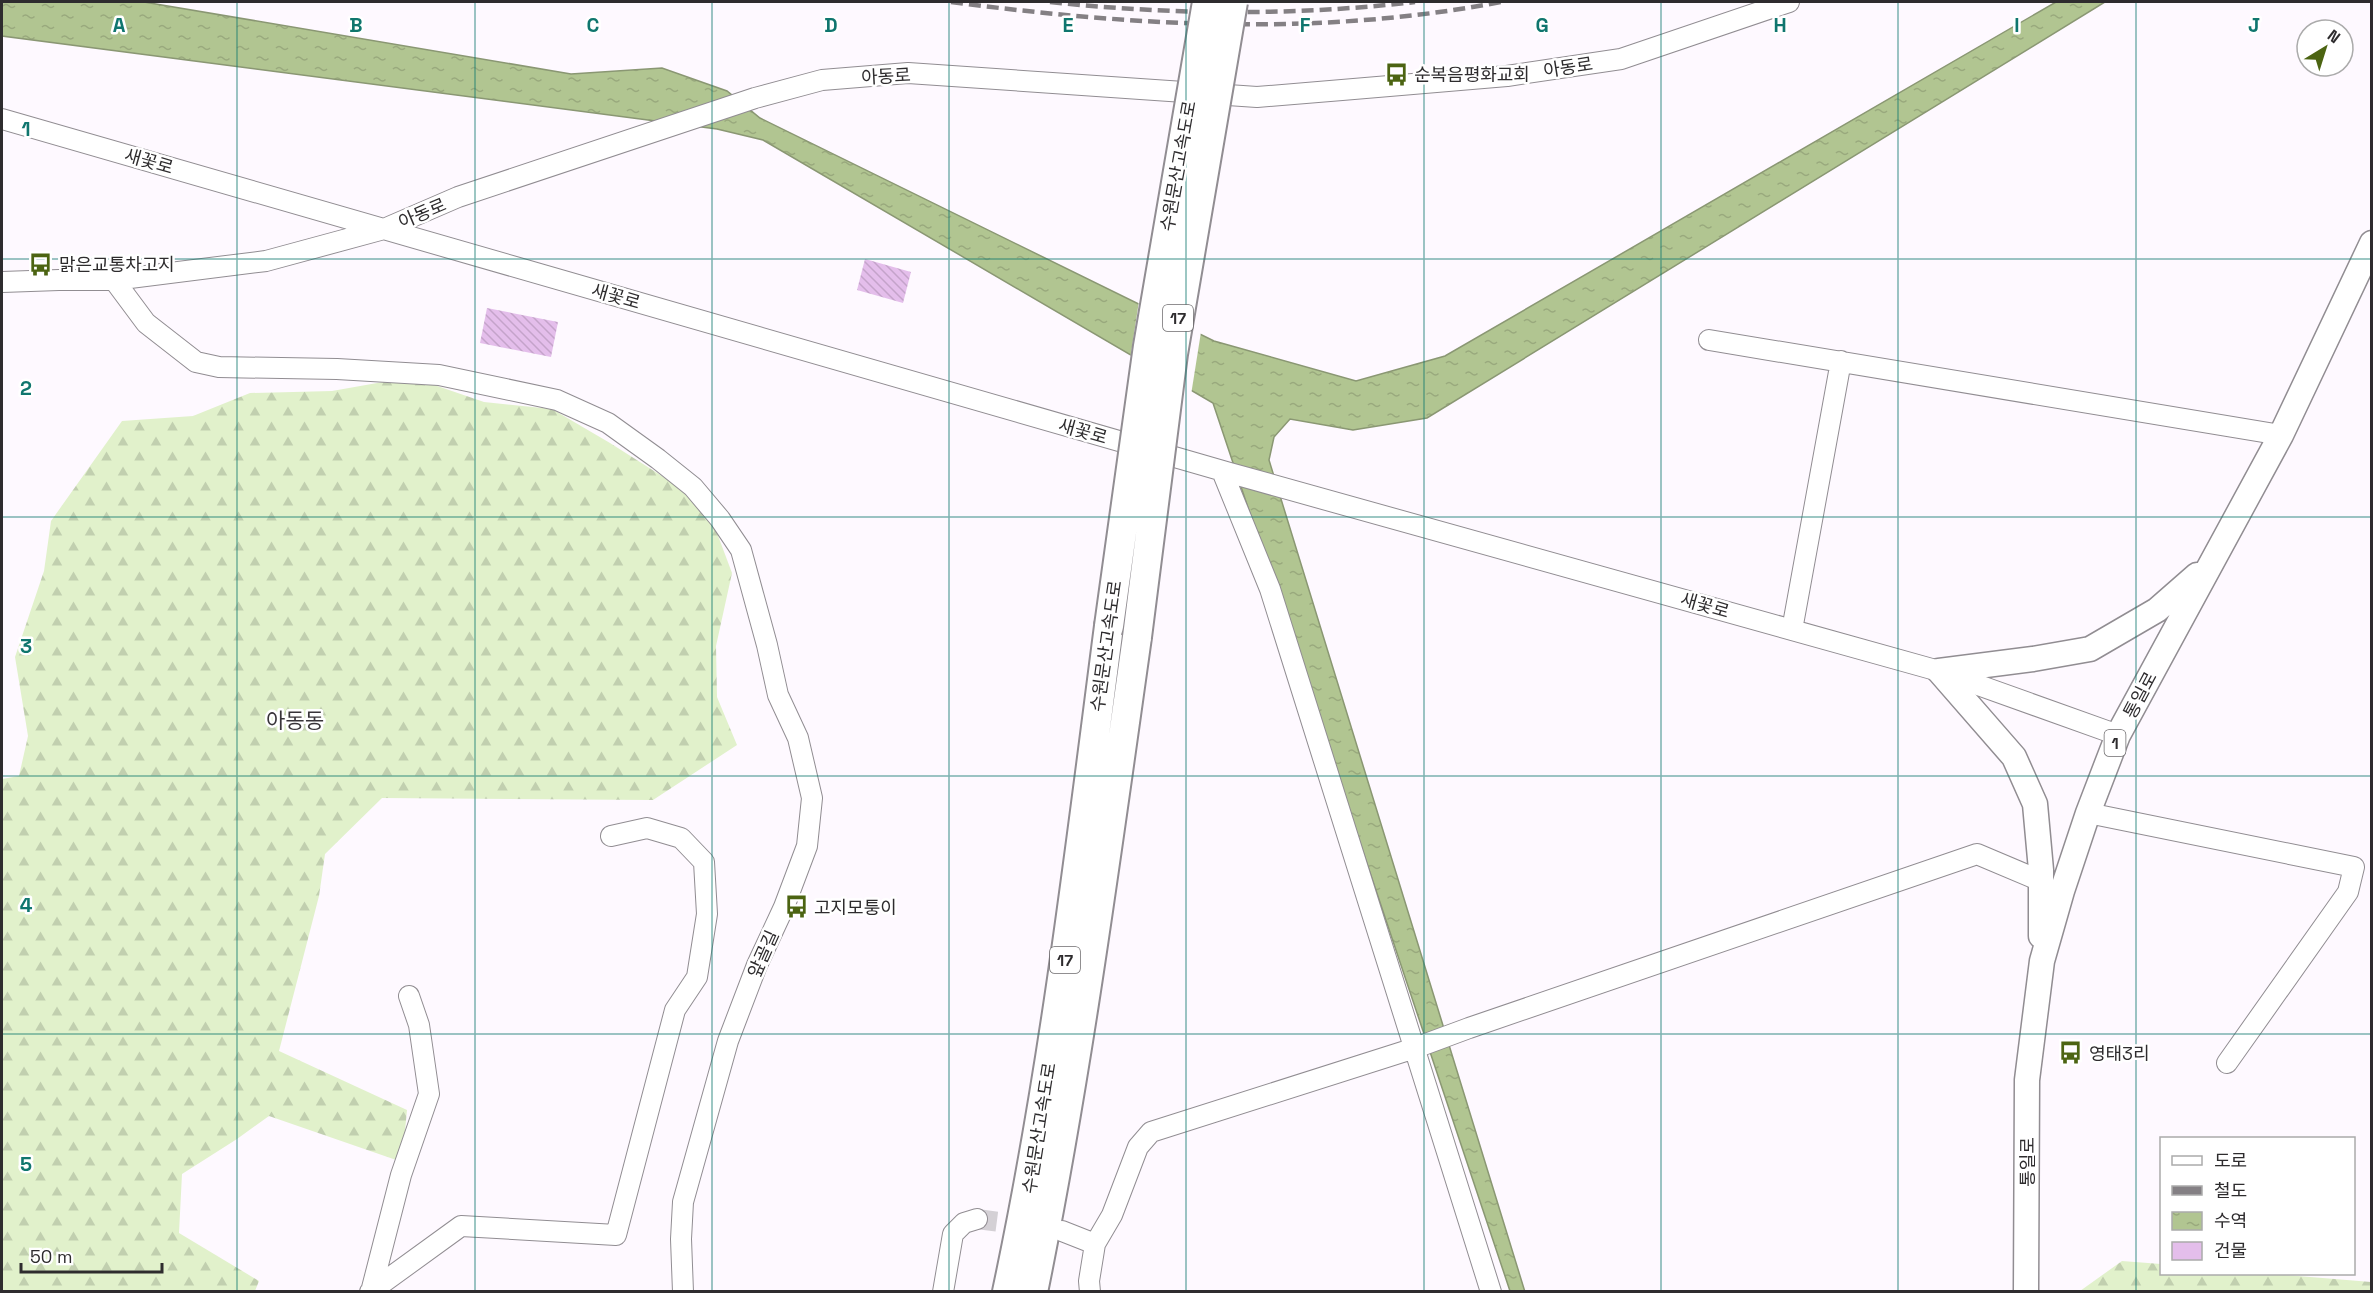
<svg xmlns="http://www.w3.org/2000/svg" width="2373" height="1293" viewBox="0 0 2373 1293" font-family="'Space Grotesk','Noto Sans KR',sans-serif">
  <defs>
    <pattern id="forest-firs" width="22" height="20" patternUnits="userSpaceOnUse" patternTransform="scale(1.5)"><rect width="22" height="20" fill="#e1f1cb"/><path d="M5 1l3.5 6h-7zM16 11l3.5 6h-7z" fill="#c1cfaf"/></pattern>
    <pattern id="water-ripples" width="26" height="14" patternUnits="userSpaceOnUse" patternTransform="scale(1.5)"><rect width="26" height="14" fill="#b1c591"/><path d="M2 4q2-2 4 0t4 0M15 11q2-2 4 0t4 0" fill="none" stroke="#99a97d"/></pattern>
    <pattern id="building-back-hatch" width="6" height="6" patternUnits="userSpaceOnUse" patternTransform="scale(1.5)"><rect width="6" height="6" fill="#e4beeb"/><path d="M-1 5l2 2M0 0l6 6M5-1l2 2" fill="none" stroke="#c4a3ca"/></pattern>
  </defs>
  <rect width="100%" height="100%" fill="#fef9ff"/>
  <path fill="url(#forest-firs)" d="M 411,377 L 484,402 L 552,409 L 610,443 L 673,483 L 711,517 L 732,573 L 716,646 L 717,697 L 737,745 L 653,800 L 382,798 L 325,854 L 319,896 L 279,1051 L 407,1110 L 402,1162 L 269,1116 L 237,1139 L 182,1174 L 179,1233 L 259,1281 L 255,1291 L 2,1291 L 2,779 L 19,776 L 28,736 L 15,657 L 44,571 L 51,521 L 122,421 L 193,416 L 250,393 L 332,391 Z
    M 2122,1261 L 2161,1264 L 2162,1274 L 2273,1274 L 2371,1282 L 2371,1291 L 2080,1291 Z"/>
  <path fill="url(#water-ripples)" stroke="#8a9773" stroke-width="1.5" d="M 2,2 L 144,2 L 571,74 L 662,68 L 727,91 L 760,118 L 1214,341 L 1356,381 L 1445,356 L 2056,2 L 2105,2 L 1427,418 L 1353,430 L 1290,419 L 1274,437 L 1269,460 L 1525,1292 L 1510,1291 L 1213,403 L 763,140 L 717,129 L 2,36 Z"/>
  <path fill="#fef9ff" d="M 1139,301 L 1201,332 L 1191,395 L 1130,360 Z"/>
  <path fill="url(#building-back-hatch)" d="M 865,259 L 911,272 L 903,303 L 857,290 Z
    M 487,308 L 558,322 L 551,357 L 480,343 Z"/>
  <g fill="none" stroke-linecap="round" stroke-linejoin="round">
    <path stroke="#d4d0d5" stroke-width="20" stroke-dasharray="20 10" stroke-linecap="butt" d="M 977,1219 L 1031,1226"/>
    <defs>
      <path id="minor" d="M 2,119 L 1230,473 L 1939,671 L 2118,735
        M 114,280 L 146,323 L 196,362 L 219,367 L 337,369 L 439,375 L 557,400 L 608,423 L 658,459 L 693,487 L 720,519 L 741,550 L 767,645 L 778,695 L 798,738 L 812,798 L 807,846 L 784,907 L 757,965 L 728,1041 L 683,1202 L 681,1239 L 683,1292
        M 2,282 L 59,280 L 114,280 L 266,261 L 384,229 L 458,197 L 755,98 L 822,80 L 908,73 L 1257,97 L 1342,90 L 1507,76 L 1621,59 L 1789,2
        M 1709,340 L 2281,435
        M 1222,471 L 1270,589 L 1491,1292
        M 1792,630 L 1841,361
        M 2088,813 L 2354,867 L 2348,892 L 2227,1063
        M 1062,1231 L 1095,1244
        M 372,1288 L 401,1175 L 429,1094 L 419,1025 L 409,996
        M 370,1292 L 461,1226 L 616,1235 L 675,1010 L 697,977 L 707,914 L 704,862 L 681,838 L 647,828 L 611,836
        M 943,1292 L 953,1234 L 964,1223 L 977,1219
        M 1090,1292 L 1089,1281 L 1095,1244 L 1112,1215 L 1138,1147 L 1151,1132 L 1415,1048 L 1469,1028 L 1977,854 L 2041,881"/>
      <path id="major" d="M 1939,671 L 2014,757 L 2035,804 L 2041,870 L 2041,936
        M 1939,671 L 2033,659 L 2090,649 L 2157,610 L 2197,575
        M 2026,1292 L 2027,1080 L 2042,961 L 2062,891 L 2088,813 L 2118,735 L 2281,435 L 2372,243"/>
      <path id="highway" d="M 1007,1292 C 1054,1072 1080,849 1109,626
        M 1033,1292 C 1077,1075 1106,856 1137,637"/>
    </defs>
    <use href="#minor" stroke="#918d92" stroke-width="22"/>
    <use href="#major" stroke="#918d92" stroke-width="27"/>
    <use href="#highway" stroke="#918d92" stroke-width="32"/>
    <use href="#minor" stroke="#fff" stroke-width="20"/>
    <use href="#major" stroke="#fff" stroke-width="24"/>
    <use href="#highway" stroke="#fff" stroke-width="28"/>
    <path stroke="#848084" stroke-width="4.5" stroke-dasharray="12 6" stroke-linecap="butt" d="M 951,2 C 1136,26 1317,37 1501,2
      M 1050,2 C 1172,15 1293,16 1415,2"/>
    <defs>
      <path id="highway-bridge" d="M 1109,626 L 1148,346 L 1207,2
        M 1137,637 L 1173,354 L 1233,2"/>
    </defs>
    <use href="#highway-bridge" stroke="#918d92" stroke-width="32" stroke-linecap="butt"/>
    <use href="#highway-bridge" stroke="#fff" stroke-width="28"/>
  </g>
  <path fill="none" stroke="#0f766e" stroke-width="1.5" stroke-opacity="0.55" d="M 237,2 L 237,1292M 475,2 L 475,1292M 712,2 L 712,1292M 949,2 L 949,1292M 1186,2 L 1186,1292M 1424,2 L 1424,1292M 1661,2 L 1661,1292M 1898,2 L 1898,1292M 2136,2 L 2136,1292M 2,259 L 2372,259M 2,517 L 2372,517M 2,776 L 2372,776M 2,1034 L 2372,1034"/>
  <defs>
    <symbol id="bus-bare" viewBox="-9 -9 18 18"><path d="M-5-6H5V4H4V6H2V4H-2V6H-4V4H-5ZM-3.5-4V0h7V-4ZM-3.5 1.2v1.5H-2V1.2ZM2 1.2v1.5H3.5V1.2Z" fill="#4c6412" stroke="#fff" stroke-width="2.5" paint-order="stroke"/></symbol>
  </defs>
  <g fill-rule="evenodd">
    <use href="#bus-bare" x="1380" y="58" width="33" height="33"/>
    <use href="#bus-bare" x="24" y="248" width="33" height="33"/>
    <use href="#bus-bare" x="780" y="890" width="33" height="33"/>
    <use href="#bus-bare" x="2054" y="1036" width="33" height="33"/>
  </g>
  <g text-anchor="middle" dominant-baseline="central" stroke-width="5" stroke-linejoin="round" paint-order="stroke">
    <g fill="#fff" stroke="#6d6b6d" stroke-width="1.5">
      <rect x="1163" y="305" width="30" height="26" rx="4.5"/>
      <rect x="2104.5" y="730" width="21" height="26" rx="4.5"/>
      <rect x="1050" y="947" width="30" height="26" rx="4.5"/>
    </g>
    <g font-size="16" font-weight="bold" fill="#2e2c2e">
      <text x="1178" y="318">17</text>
      <text x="2115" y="743">1</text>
      <text x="1065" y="960">17</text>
    </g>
    <g font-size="18" fill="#2e2c2e" stroke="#fff">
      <text transform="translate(1568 67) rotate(-9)">아동로</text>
      <text transform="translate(886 76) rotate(-3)">아동로</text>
      <text transform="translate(149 161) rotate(16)">새꽃로</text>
      <text transform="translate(1178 166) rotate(-80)">수원문산고속도로</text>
      <text transform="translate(422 213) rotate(-23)">아동로</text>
      <text transform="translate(616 296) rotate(16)">새꽃로</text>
      <text transform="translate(1083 431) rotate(16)">새꽃로</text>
      <text transform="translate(1705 605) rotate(16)">새꽃로</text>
      <text transform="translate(1106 646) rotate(-82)">수원문산고속도로</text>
      <text transform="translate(2140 695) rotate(-62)">통일로</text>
      <text transform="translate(763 954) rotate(-66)">앞골길</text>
      <text transform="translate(1039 1128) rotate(-81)">수원문산고속도로</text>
      <text transform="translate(2027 1162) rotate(-90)">통일로</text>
    </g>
    <g font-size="18" fill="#2e2c2e" stroke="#fff" text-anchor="start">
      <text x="1414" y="74">순복음평화교회</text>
      <text x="59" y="264">맑은교통차고지</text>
      <text x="814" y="907">고지모퉁이</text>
      <text x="2089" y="1053">영태3리</text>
    </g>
    <g font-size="21" fill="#383439" stroke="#fff">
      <text x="295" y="720">아동동</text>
    </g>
  </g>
  <g font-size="20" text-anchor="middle" font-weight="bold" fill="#0f766e" stroke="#fff" stroke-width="5" stroke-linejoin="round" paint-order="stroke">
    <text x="119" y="32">A</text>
    <text x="356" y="32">B</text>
    <text x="593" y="32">C</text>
    <text x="831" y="32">D</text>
    <text x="1068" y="32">E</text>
    <text x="1305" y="32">F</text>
    <text x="1542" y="32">G</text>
    <text x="1780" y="32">H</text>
    <text x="2017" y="32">I</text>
    <text x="2254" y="32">J</text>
    <text x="26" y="136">1</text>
    <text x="26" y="395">2</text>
    <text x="26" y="653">3</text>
    <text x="26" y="912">4</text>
    <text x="26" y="1171">5</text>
  </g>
  <rect width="2373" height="1293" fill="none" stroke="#2e2c2e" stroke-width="6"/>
  <rect x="2160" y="1137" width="195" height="138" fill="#ffffff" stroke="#ababab" stroke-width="1.5"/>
  <rect x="2172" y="1156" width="30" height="9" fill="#ffffff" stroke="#ababab" stroke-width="1.5"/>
  <text x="2214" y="1167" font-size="18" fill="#2e2c2e">도로</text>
  <rect x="2172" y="1186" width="30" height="9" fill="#848084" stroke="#ababab" stroke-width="1.5"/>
  <text x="2214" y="1197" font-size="18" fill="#2e2c2e">철도</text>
  <rect x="2172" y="1212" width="30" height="18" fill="url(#water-ripples)" stroke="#ababab" stroke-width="1.5"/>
  <text x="2214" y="1227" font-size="18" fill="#2e2c2e">수역</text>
  <rect x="2172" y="1242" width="30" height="18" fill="#e4beeb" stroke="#ababab" stroke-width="1.5"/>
  <text x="2214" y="1257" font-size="18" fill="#2e2c2e">건물</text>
  <g transform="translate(2325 48) rotate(38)"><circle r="28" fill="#ffffff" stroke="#ababab" stroke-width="1.5"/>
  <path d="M0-4.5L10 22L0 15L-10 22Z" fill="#4c6412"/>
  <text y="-9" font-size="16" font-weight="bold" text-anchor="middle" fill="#2e2c2e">N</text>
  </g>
  <path d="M21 1263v9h141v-9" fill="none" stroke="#2e2c2e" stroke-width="3"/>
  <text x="30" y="1263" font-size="18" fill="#2e2c2e" stroke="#ffffff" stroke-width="4.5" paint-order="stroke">50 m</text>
</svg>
